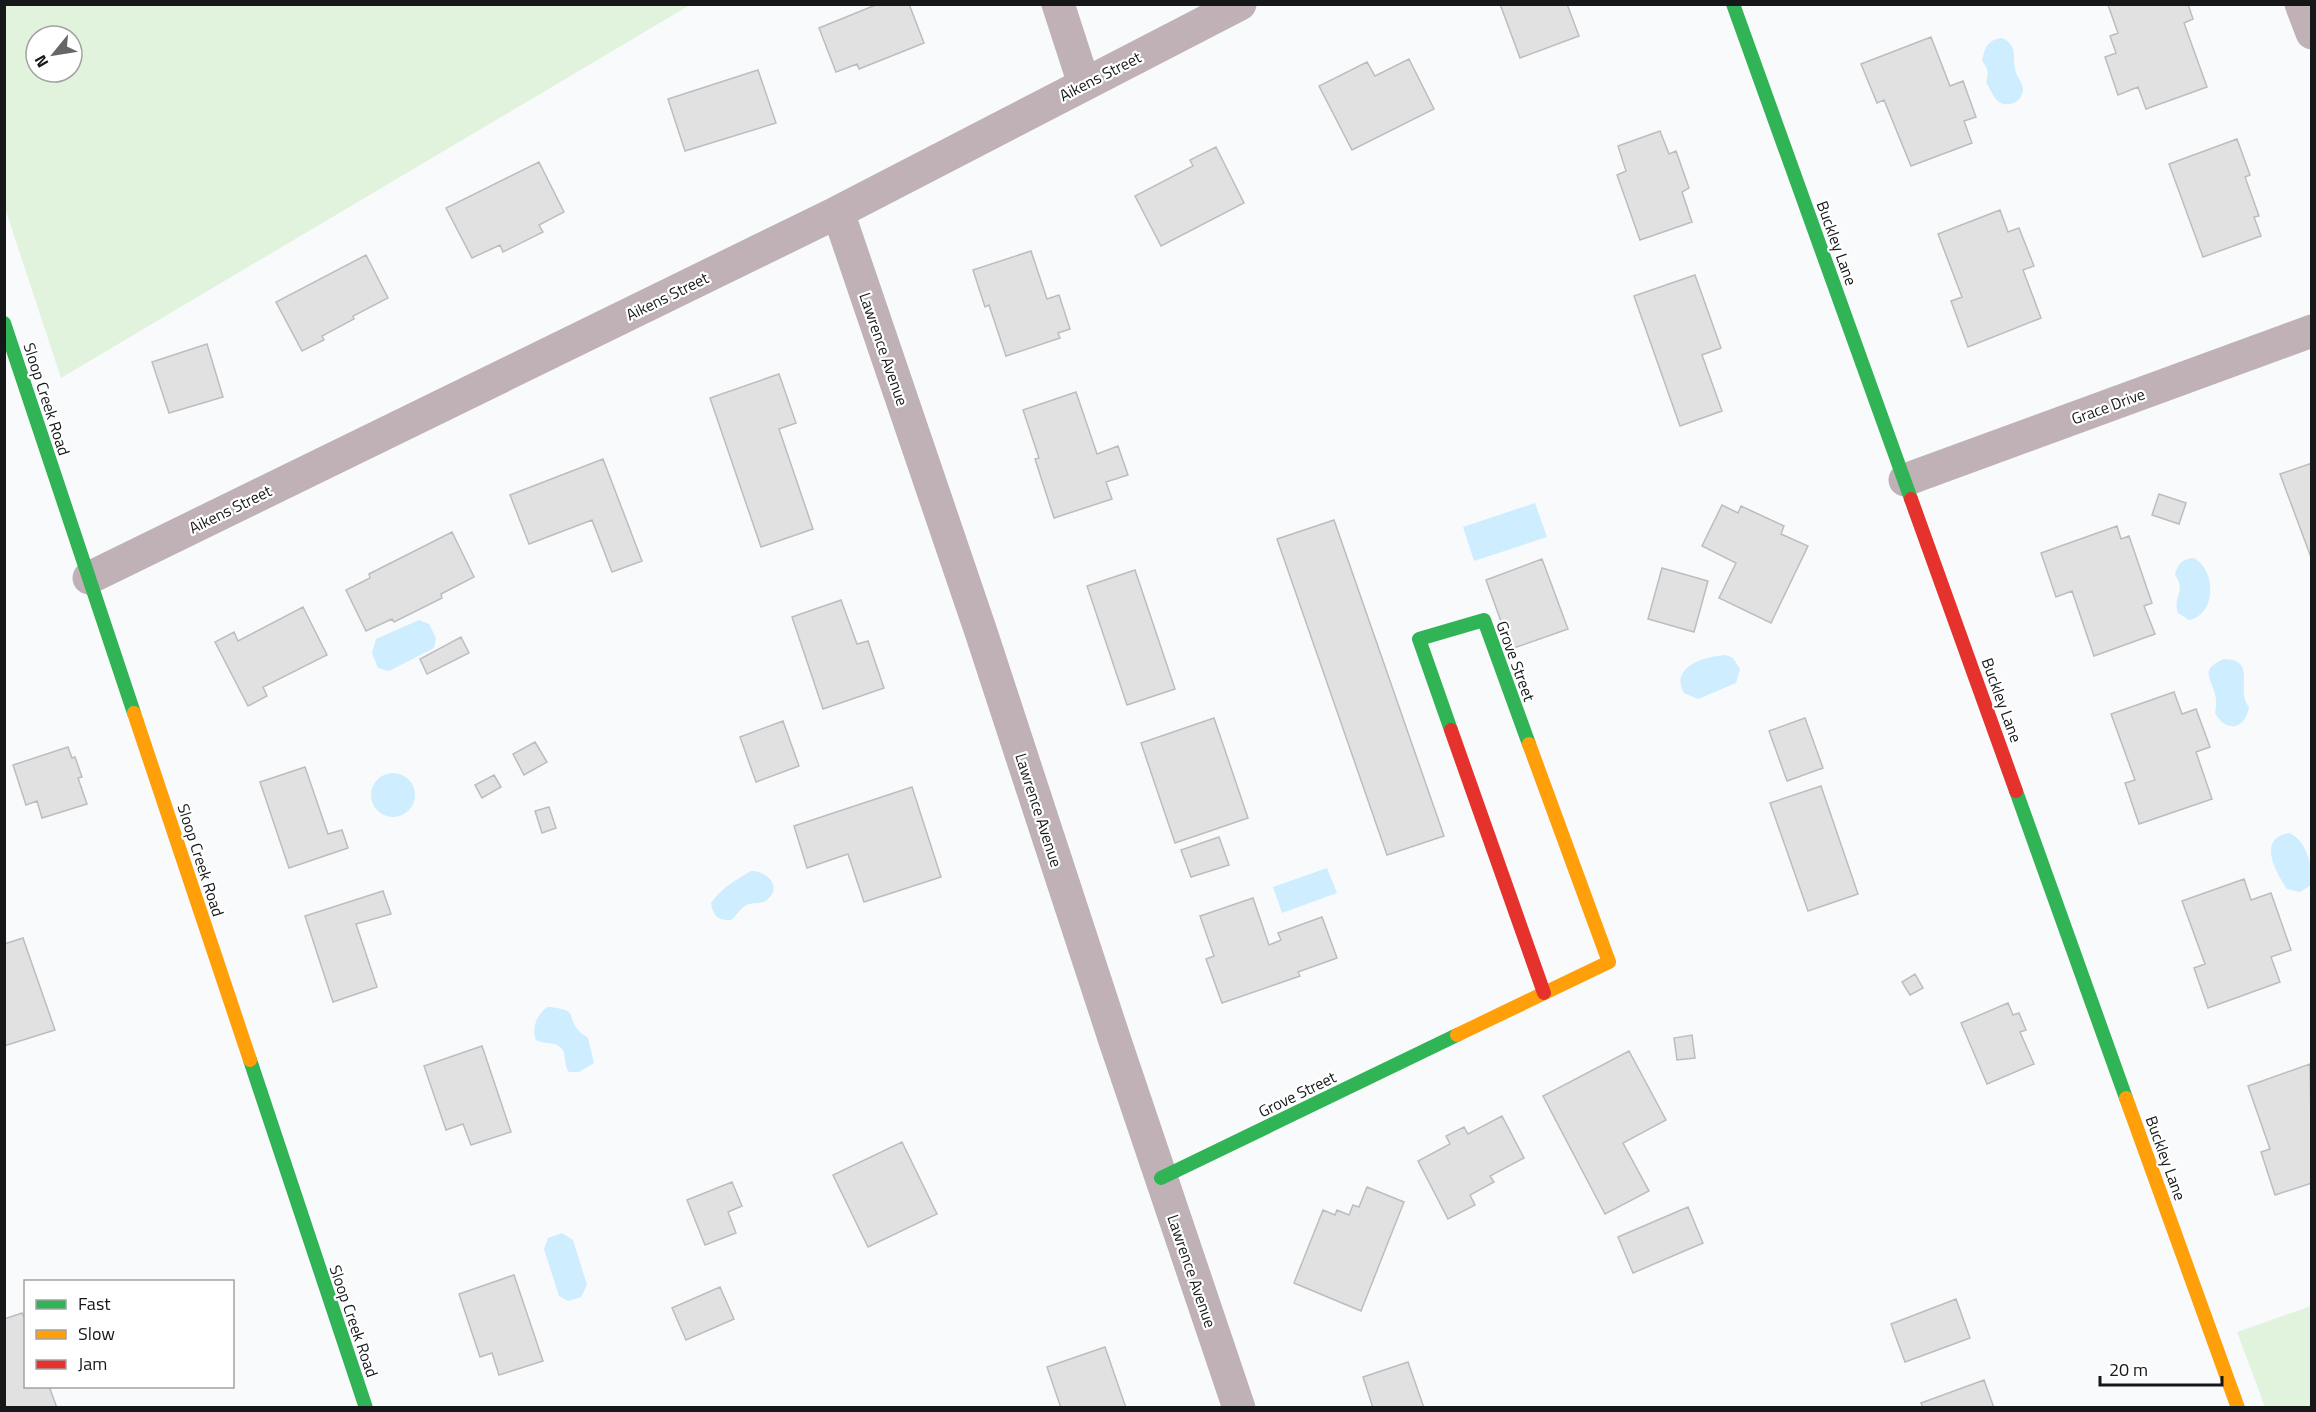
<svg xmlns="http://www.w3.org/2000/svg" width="2316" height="1412" viewBox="0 0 2316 1412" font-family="'Titillium Web',sans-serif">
  <rect width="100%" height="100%" fill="#f9fafc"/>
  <path fill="#e1f3dd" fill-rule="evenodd" d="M 4,5 L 5,4 L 690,5 L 61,378 L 5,208 ZM 36,36 L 72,36 L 72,72 L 36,72 Z
    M 2311,1306 L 2311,1407 L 2265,1407 L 2237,1332 Z"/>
  <path fill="#ceedfe" d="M 2002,38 C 2017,45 2013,54 2015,69 C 2016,77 2023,82 2023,90 C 2022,102 2008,108 1999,102 C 1993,98 1990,88 1986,82 C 1989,73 1988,68 1982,61 C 1985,48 1987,40 2002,38 Z
    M 1535,503 L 1547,537 L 1474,561 L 1463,527 Z
    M 2194,558 C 2216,570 2217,614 2189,620 L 2178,613 C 2172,597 2187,591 2175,575 C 2178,563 2182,559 2194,558 Z
    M 419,620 L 429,624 L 436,638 L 434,648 L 389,671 L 378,668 L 372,653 L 376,639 Z
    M 1726,655 L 1733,658 L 1740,669 L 1736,683 L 1698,699 L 1684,693 C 1669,667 1705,656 1726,655 Z
    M 2224,659 C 2259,660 2234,689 2249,707 C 2245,730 2226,733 2215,713 C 2216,707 2217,701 2215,694 C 2210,677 2200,669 2224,659 Z
    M371 795a22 22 0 1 1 44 0a22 22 0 1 1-44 0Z
    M 2289,833 C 2306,839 2314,868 2311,885 L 2300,892 L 2287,889 C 2275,872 2257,838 2289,833 Z
    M 1327,868 L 1337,893 L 1282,913 L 1273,887 Z
    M 751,871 C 765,870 783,886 768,899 C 761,906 752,901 745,906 C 739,909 737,916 731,920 C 718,921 713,916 711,903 C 722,887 735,881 751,871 Z
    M 548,1007 C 582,1010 564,1016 580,1032 C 583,1035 586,1036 588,1038 L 594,1063 L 579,1072 L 569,1072 C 562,1063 569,1051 557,1045 C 550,1042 543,1044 536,1040 C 531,1029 537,1013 548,1007 Z
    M 562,1233 L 573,1240 L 587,1285 L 581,1297 L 568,1301 L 559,1296 L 544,1249 L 548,1238 Z"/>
  <path fill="#e1e1e1" stroke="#bdbdbd" stroke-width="1.5" d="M 878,4 L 909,4 L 924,43 L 859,69 L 857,64 L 836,72 L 819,28 Z
    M 1500,4 L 1567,4 L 1579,36 L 1520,58 Z
    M 2188,4 L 2193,19 L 2184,23 L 2207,87 L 2146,109 L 2138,87 L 2118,95 L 2105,57 L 2116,53 L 2110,36 L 2118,33 L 2108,5 Z
    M 1931,37 L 1950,86 L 1963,81 L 1976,117 L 1964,121 L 1972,143 L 1911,166 L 1884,100 L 1877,103 L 1861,64 Z
    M 1409,59 L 1434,109 L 1352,150 L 1319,86 L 1367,62 L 1375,76 Z
    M 758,70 L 776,123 L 685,151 L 668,99 Z
    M 1660,131 L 1669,154 L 1676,151 L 1689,188 L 1682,192 L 1692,222 L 1640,240 L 1617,175 L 1626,171 L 1618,146 Z
    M 2237,139 L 2250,175 L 2245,177 L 2259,216 L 2254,217 L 2261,236 L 2203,257 L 2169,164 Z
    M 1216,147 L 1244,203 L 1161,246 L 1135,196 L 1193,166 L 1190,160 Z
    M 539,162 L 564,212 L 539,225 L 543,232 L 503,252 L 500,245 L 472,258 L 446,208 Z
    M 2000,210 L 2008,232 L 2019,228 L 2034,266 L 2023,270 L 2041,318 L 1968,347 L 1951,301 L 1962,297 L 1938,234 Z
    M 1031,251 L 1047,299 L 1059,295 L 1070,329 L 1058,333 L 1060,338 L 1006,356 L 989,305 L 985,307 L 973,270 Z
    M 366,255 L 388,298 L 353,316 L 354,319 L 322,336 L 324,340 L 302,351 L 276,302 Z
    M 1695,275 L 1721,348 L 1702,355 L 1722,411 L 1680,426 L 1634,296 Z
    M 207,344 L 223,397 L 169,413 L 152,362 Z
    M 779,374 L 796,423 L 779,429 L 813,529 L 761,547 L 710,398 Z
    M 1076,392 L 1097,454 L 1118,446 L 1128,475 L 1106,482 L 1112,499 L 1054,518 L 1035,459 L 1039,458 L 1023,410 Z
    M 603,459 L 642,561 L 612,572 L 592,520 L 529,544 L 510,495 Z
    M 2312,463 L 2312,560 L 2280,474 Z
    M 2159,494 L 2186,503 L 2179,524 L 2152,515 Z
    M 1722,505 L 1738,513 L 1741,506 L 1784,526 L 1781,534 L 1808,546 L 1771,623 L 1719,598 L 1736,563 L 1702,546 Z
    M 1334,520 L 1444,836 L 1387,855 L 1277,539 Z
    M 2117,526 L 2121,539 L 2129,536 L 2152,603 L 2144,606 L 2155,634 L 2094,656 L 2072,591 L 2056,597 L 2041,553 Z
    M 452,532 L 474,577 L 441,594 L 442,598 L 394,622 L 392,619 L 366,631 L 346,590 L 370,578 L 369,574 Z
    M 1542,559 L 1568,629 L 1511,649 L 1486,580 Z
    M 1662,568 L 1708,581 L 1694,632 L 1648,619 Z
    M 1135,570 L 1175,689 L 1127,705 L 1087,586 Z
    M 841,600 L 857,644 L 868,641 L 884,688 L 823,709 L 792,617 Z
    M 303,607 L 327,655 L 263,687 L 267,696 L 248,706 L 215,642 L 234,632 L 238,641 Z
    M 461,637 L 469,653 L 427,674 L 420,659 Z
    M 2174,692 L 2182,714 L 2196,709 L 2210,747 L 2196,752 L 2212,799 L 2139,824 L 2125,783 L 2135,780 L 2111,714 Z
    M 1214,718 L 1248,818 L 1175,843 L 1141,743 Z
    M 1805,718 L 1823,768 L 1787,781 L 1769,731 Z
    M 783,721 L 799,766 L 756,782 L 740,737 Z
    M 535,742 L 547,762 L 524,775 L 513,754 Z
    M 68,747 L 72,758 L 75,757 L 82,777 L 78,778 L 87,804 L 42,818 L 37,801 L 26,805 L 13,765 Z
    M 305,767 L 328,834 L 342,830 L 348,848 L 289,868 L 260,782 Z
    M 494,775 L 501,787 L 482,798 L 475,785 Z
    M 1821,786 L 1858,894 L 1808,911 L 1770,803 Z
    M 912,787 L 941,877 L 864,902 L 848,854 L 807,868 L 794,826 Z
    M 549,807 L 556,828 L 542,833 L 535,811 Z
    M 1219,837 L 1229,865 L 1191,877 L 1181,850 Z
    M 2244,879 L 2251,900 L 2271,893 L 2291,950 L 2271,957 L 2280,982 L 2208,1008 L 2194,968 L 2205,964 L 2182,901 Z
    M 383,891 L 391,914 L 356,924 L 377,987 L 333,1002 L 305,916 Z
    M 1253,898 L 1269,945 L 1281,940 L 1278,933 L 1322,917 L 1337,958 L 1298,972 L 1300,976 L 1222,1003 L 1206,959 L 1214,956 L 1200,916 Z
    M 23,938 L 55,1030 L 4,1046 L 4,944 Z
    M 1915,974 L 1923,988 L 1910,995 L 1902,982 Z
    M 2008,1003 L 2013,1015 L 2019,1013 L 2026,1030 L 2020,1032 L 2034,1064 L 1987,1084 L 1961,1023 Z
    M 1692,1035 L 1695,1058 L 1677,1060 L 1674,1038 Z
    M 482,1046 L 511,1132 L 471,1145 L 463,1124 L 446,1130 L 424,1066 Z
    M 1629,1051 L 1666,1120 L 1623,1143 L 1649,1191 L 1605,1214 L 1543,1096 Z
    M 2310,1064 L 2312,1183 L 2275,1195 L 2261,1152 L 2270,1149 L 2248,1086 Z
    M 1502,1116 L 1524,1158 L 1490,1176 L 1494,1182 L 1470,1195 L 1475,1205 L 1448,1219 L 1418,1161 L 1450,1144 L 1446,1136 L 1464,1127 L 1468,1134 Z
    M 902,1142 L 937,1214 L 868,1247 L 833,1175 Z
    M 732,1182 L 742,1206 L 728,1212 L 736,1233 L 705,1245 L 687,1200 Z
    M 1367,1187 L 1404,1202 L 1361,1311 L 1294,1283 L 1323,1210 L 1335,1215 L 1337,1210 L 1349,1215 L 1353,1205 L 1359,1207 Z
    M 1688,1207 L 1703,1243 L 1633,1273 L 1618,1237 Z
    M 514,1275 L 543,1361 L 499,1375 L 492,1353 L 480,1357 L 459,1294 Z
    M 720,1287 L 734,1319 L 686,1340 L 672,1308 Z
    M 1956,1299 L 1970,1338 L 1905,1362 L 1891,1324 Z
    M 22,1313 L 26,1321 L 26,1386 L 49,1386 L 57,1408 L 4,1408 L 4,1319 Z
    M 1105,1347 L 1126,1408 L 1061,1408 L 1047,1367 Z
    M 1408,1362 L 1424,1408 L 1373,1408 L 1363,1377 Z
    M 1984,1380 L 1994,1408 L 1923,1408 L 1921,1403 Z"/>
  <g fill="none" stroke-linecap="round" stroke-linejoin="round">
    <path stroke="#bfb1b5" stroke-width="33" d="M 1058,4 L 1084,84
      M 2301,4 L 2312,33
      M 838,212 L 981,632 L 1115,1041 L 1239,1408
      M 1905,480 L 2312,331
      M 89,578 L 838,212 L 1240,4"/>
    <path stroke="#30b455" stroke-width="14" d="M 1733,4 L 1911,499
      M 4,323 L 134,713
      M 1451,730 L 1419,639 L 1484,620 L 1529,744
      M 2016,791 L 2126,1098
      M 250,1060 L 366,1408
      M 1161,1178 L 1457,1035"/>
    <path stroke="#ff9f0a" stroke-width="14" d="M 134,713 L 250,1060
      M 1457,1035 L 1609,962 L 1529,744
      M 2126,1098 L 2238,1408"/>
    <path stroke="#e5322d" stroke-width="14" d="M 1911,499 L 2016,791
      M 1451,730 L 1544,993"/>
  </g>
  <g text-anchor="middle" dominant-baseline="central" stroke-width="4.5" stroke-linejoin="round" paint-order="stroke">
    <g font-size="16" fill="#161718" stroke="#fff">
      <text transform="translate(1100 76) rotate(-27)">Aikens Street</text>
      <text transform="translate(1837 243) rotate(70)">Buckley Lane</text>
      <text transform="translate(667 296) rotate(-26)">Aikens Street</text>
      <text transform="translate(884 349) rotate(71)">Lawrence Avenue</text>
      <text transform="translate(47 399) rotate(72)">Sloop Creek Road</text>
      <text transform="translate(2108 406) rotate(-20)">Grace Drive</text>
      <text transform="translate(230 509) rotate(-26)">Aikens Street</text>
      <text transform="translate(1516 661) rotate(70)">Grove Street</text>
      <text transform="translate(2002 700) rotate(70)">Buckley Lane</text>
      <text transform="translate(1039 810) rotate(72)">Lawrence Avenue</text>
      <text transform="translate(201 860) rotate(72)">Sloop Creek Road</text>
      <text transform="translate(1297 1094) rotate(-26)">Grove Street</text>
      <text transform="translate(2166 1158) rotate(70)">Buckley Lane</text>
      <text transform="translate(1192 1271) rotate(71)">Lawrence Avenue</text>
      <text transform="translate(354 1321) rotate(71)">Sloop Creek Road</text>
    </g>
  </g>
  <rect width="2316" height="1412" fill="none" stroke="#161718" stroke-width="12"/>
  <rect x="24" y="1280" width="210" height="108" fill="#ffffff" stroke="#a2a2a3" stroke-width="1.5"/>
  <rect x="36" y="1300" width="30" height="9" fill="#30b455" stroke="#a2a2a3" stroke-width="1.5"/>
  <text x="78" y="1310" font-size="18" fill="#161718">Fast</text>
  <rect x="36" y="1330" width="30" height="9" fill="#ff9f0a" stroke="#a2a2a3" stroke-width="1.5"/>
  <text x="78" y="1340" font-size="18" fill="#161718">Slow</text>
  <rect x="36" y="1360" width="30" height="9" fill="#e5322d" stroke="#a2a2a3" stroke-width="1.5"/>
  <text x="78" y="1370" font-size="18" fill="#161718">Jam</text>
  <g transform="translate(54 54) rotate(240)"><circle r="28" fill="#ffffff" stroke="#a2a2a3" stroke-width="1.5"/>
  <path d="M0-4.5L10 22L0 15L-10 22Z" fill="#656668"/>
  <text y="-9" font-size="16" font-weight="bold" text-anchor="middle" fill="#161718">N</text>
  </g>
  <path d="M2100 1376v9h122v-9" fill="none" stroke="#161718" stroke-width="3"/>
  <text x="2109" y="1376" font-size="18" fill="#161718" stroke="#ffffff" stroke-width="4.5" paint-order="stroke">20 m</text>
</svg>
